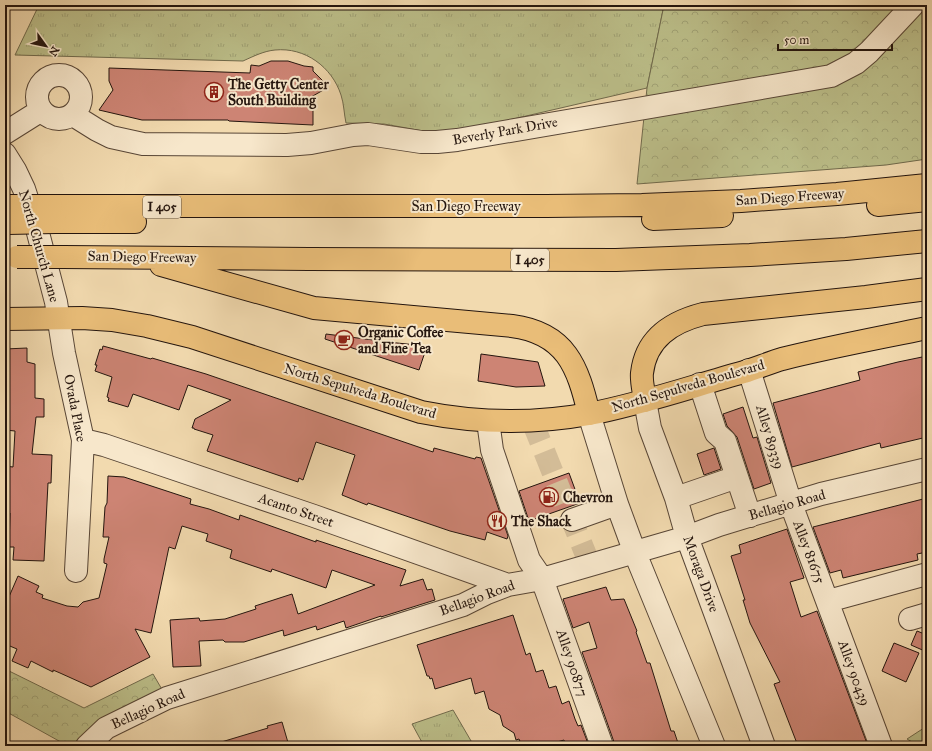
<svg xmlns="http://www.w3.org/2000/svg" width="932" height="751" viewBox="0 0 932 751" font-family="'IM FELL Great Primer',serif">
  <defs>
    <pattern id="grass-tufts" width="24" height="20" patternUnits="userSpaceOnUse"><rect width="24" height="20" fill="#bcbf8a"/><path d="M3 7l-1-3M5 7V3M7 7l1-3M15 17l-1-3M17 17v-4M19 17l1-3" fill="none" stroke="#a1a376"/></pattern>
    <pattern id="forest-crowns" width="20" height="18" patternUnits="userSpaceOnUse"><rect width="20" height="18" fill="#bcbf8a"/><path d="M2 6a3 3 0 1 1 6 0M12 15a3 3 0 1 1 6 0" fill="none" stroke="#a1a376"/></pattern>
  </defs>
  <rect width="100%" height="100%" fill="#f2daaf"/>
  <filter id="stains"><feTurbulence type="fractalNoise" baseFrequency=".005" numOctaves="4"/><feColorMatrix values="0 0 0 0 .2 0 0 0 0 .09 0 0 0 0 .02 0 0 0 .5 -.17"/></filter>
  <radialGradient id="worn" r=".72"><stop offset=".6" stop-color="#630" stop-opacity="0"/><stop offset="1" stop-color="#630" stop-opacity=".3"/></radialGradient>
  <path fill="url(#grass-tufts)" stroke="#706a4c" d="M 39,5 L 664,5 L 647,88 L 470,129 L 435,133 L 384,124 L 346,123 C 344,114 344,104 341,95 C 332,67 305,47 275,50 C 264,51 254,56 243,61 L 15,55 Z
    M 453,710 L 474,746 L 424,746 L 412,724 Z
    M 927,726 L 927,746 L 919,746 L 907,739 Z"/>
  <path fill="url(#forest-crowns)" stroke="#706a4c" d="M 664,5 L 927,5 L 927,159 L 886,165 L 637,184 L 647,88 Z
    M 5,669 L 84,708 L 153,674 L 167,698 L 87,746 L 68,746 L 5,711 Z"/>
  <path fill="#cd8474" stroke="#24150e" d="M 271,61 L 288,61 L 304,66 L 313,67 L 313,71 L 323,81 L 327,88 L 311,97 L 313,108 L 313,125 L 229,121 L 228,120 L 142,120 L 99,110 L 113,90 L 109,81 L 109,68 L 250,73 L 251,65 L 259,66 Z
    M 326,334 L 397,343 L 427,346 L 419,370 L 325,339 Z
    M 103,346 L 151,359 L 152,358 L 206,374 L 433,452 L 434,448 L 475,459 L 476,457 L 481,458 L 508,536 L 507,539 L 487,532 L 485,540 L 450,531 L 368,503 L 367,505 L 342,495 L 355,455 L 316,442 L 303,480 L 299,478 L 298,482 L 207,451 L 213,435 L 194,429 L 194,428 L 192,428 L 195,419 L 231,400 L 188,385 L 179,410 L 133,394 L 128,407 L 108,401 L 109,398 L 107,397 L 112,377 L 95,371 L 97,365 L 95,365 L 100,349 L 102,350 Z
    M 27,348 L 27,362 L 35,364 L 35,398 L 44,399 L 44,417 L 36,417 L 32,454 L 52,455 L 51,483 L 48,483 L 44,561 L 13,560 L 14,547 L 9,547 L 10,513 L 5,509 L 5,466 L 13,467 L 15,431 L 5,430 L 5,349 Z
    M 481,354 L 538,362 L 545,386 L 516,387 L 478,381 Z
    M 927,356 L 927,437 L 881,448 L 880,443 L 792,467 L 773,403 L 860,380 L 858,372 L 898,362 Z
    M 743,407 L 753,438 L 757,437 L 771,483 L 754,489 L 737,437 L 727,426 L 723,414 Z
    M 714,448 L 721,469 L 704,475 L 697,454 Z
    M 569,473 L 580,503 L 529,521 L 519,491 Z
    M 108,476 L 124,477 L 191,499 L 190,504 L 209,509 L 239,520 L 240,515 L 316,542 L 316,540 L 406,570 L 400,586 L 423,579 L 427,590 L 432,589 L 435,600 L 381,617 L 381,616 L 346,628 L 344,621 L 317,630 L 316,626 L 284,636 L 283,630 L 244,642 L 225,642 L 223,640 L 199,641 L 201,666 L 173,667 L 170,620 L 199,618 L 200,621 L 225,619 L 256,609 L 255,606 L 292,594 L 298,614 L 375,585 L 332,570 L 326,588 L 272,569 L 271,572 L 230,558 L 232,550 L 206,541 L 208,534 L 182,526 L 175,549 L 169,547 L 151,633 L 135,629 L 150,657 L 91,687 L 60,673 L 53,670 L 53,672 L 31,661 L 28,668 L 12,661 L 17,649 L 5,644 L 5,606 L 18,576 L 39,586 L 36,592 L 43,595 L 42,598 L 67,606 L 78,607 L 83,602 L 99,598 L 107,564 L 104,563 L 104,559 L 109,537 L 103,537 L 105,507 L 107,503 Z
    M 927,498 L 927,552 L 917,554 L 918,560 L 843,578 L 841,570 L 830,573 L 813,527 Z
    M 787,529 L 804,578 L 790,582 L 801,617 L 817,611 L 868,746 L 798,746 L 774,684 L 780,682 L 750,623 L 743,600 L 745,600 L 731,556 L 741,553 L 739,545 Z
    M 606,587 L 611,600 L 624,599 L 637,631 L 636,632 L 647,663 L 650,663 L 671,731 L 674,731 L 679,746 L 614,746 L 614,742 L 582,652 L 597,648 L 589,622 L 573,628 L 563,599 Z
    M 513,615 L 526,655 L 530,653 L 536,672 L 543,670 L 549,688 L 556,686 L 562,704 L 569,701 L 575,719 L 578,726 L 581,725 L 589,746 L 574,746 L 573,742 L 565,744 L 564,740 L 543,746 L 522,746 L 519,739 L 516,740 L 514,733 L 503,726 L 500,715 L 489,709 L 484,691 L 475,694 L 471,678 L 435,689 L 432,678 L 430,679 L 429,676 L 427,676 L 417,645 Z
    M 917,631 L 927,635 L 927,652 L 911,645 Z
    M 894,643 L 919,653 L 906,682 L 882,671 Z
    M 282,722 L 289,746 L 219,746 L 218,743 L 268,728 L 267,726 Z"/>
  <g fill="none" stroke-linecap="round" stroke-linejoin="round">
    <path stroke="#d3bc97" stroke-width="22" stroke-dasharray="22 11" stroke-linecap="butt" d="M 532,421 L 590,565"/>
    <defs>
      <path id="minor" d="M37 97a22 22 0 1 1 44 0a22 22 0 1 1-44 0Z
        M 73,115 L 97,130 L 111,137 L 143,144 L 287,145 L 311,143 L 353,135 L 368,134 L 421,142 L 437,142 L 457,140 L 831,76 L 856,63 L 869,52 L 913,5
        M 5,133 L 40,111
        M 5,154 L 15,170 L 24,189 L 37,229 L 56,302 L 64,353 L 83,440 L 76,571
        M 749,370 L 791,504 L 881,746
        M 700,384 L 716,433 L 725,441 L 750,516
        M 645,401 L 650,428 L 676,498 L 687,537 L 764,746
        M 589,414 L 617,504 L 635,553 L 714,746
        M 488,421 L 492,450 L 529,560 L 542,579 L 602,746
        M 83,440 L 104,445 L 314,516 L 508,585
        M 676,498 L 737,477
        M 572,520 L 617,504
        M 828,601 L 927,574
        M 910,619 L 927,614
        M 87,746 L 106,728 L 167,698 L 463,605 L 487,593 L 508,585 L 542,579 L 687,537 L 719,525 L 821,494 L 927,469"/>
      <path id="major" d="M 5,319 L 82,318 L 112,320 L 147,326 L 192,337 L 421,412 C 476,423 534,424 589,414 C 642,404 693,386 744,372 C 757,368 769,363 782,359 C 830,347 879,338 927,328"/>
      <path id="highway" d="M 878,205 L 927,200
        M 51,206 L 546,206 L 642,205 L 741,201 L 837,194 L 927,185
        M 653,219 L 722,216
        M 55,222 L 135,222
        M 63,257 L 309,259 L 616,260 L 750,255 L 846,249 L 927,241
        M 161,265 L 314,308 L 512,326 C 566,333 578,367 589,414
        M 645,401 C 644,392 641,381 642,373 C 646,338 672,322 703,314 L 866,297 L 927,289"/>
    </defs>
    <use href="#minor" stroke="#584636" stroke-width="24"/>
    <use href="#major" stroke="#24150e" stroke-width="24"/>
    <use href="#highway" stroke="#24150e" stroke-width="24"/>
    <use href="#minor" stroke="#f7e7cb" stroke-width="22"/>
    <use href="#major" stroke="#e9bd78" stroke-width="22"/>
    <use href="#highway" stroke="#e9bd78" stroke-width="22"/>
    <defs>
      <path id="highway-bridge" d="M 5,206 L 51,206
        M 8,223 L 55,222
        M 17,257 L 63,257"/>
    </defs>
    <use href="#highway-bridge" stroke="#24150e" stroke-width="24" stroke-linecap="butt"/>
    <use href="#highway-bridge" stroke="#e9bd78" stroke-width="22"/>
  </g>
  <defs>
    <symbol id="building-ring" viewBox="-11 -11 22 22"><circle r="9.5" fill="#f7e7cb" stroke="#8f2418" stroke-width="1.5"/><path d="M-4-6H4V6H1V3H-1V6H-4ZM-2.5-4.3h1.7v1.8h-1.7ZM.8-4.3h1.7v1.8H.8ZM-2.5-1h1.7V.8h-1.7ZM.8-1h1.7V.8H.8Z" fill="#8f2418"/></symbol>
    <symbol id="cafe-ring" viewBox="-11 -11 22 22"><circle r="9.5" fill="#f7e7cb" stroke="#8f2418" stroke-width="1.5"/><path d="M-5.5-4.5H6V0H3Q3 3.5 0 3.5H-2.5Q-5.5 3.5-5.5 0ZM3-3.2v2h1.7v-2ZM-6 4.5H4V6H-6Z" fill="#8f2418"/></symbol>
    <symbol id="fuel-ring" viewBox="-11 -11 22 22"><circle r="9.5" fill="#f7e7cb" stroke="#8f2418" stroke-width="1.5"/><path d="M-5.5-6h7V0h2V4h1.3V-2.5L3-4.5l.8-.8L6-3V5H2.5V1h-1V6h-7ZM-4.2-4.7v3.2H.2V-4.7Z" fill="#8f2418"/></symbol>
    <symbol id="restaurant-ring" viewBox="-11 -11 22 22"><circle r="9.5" fill="#f7e7cb" stroke="#8f2418" stroke-width="1.5"/><path d="M-5-6h1v4h1v-4h1v4h1v-4h1v5L-1.5 .5V6h-2V.5L-5-1ZM5-6V6H3V1.5H1.5Q1.5-4 5-6Z" fill="#8f2418"/></symbol>
  </defs>
  <g fill-rule="evenodd">
    <use href="#building-ring" x="203" y="81" width="22" height="22"/>
    <use href="#cafe-ring" x="333" y="329" width="22" height="22"/>
    <use href="#fuel-ring" x="538" y="486" width="22" height="22"/>
    <use href="#restaurant-ring" x="486" y="510" width="22" height="22"/>
  </g>
  <g text-anchor="middle" dominant-baseline="central" stroke-width="4" stroke-linejoin="round" paint-order="stroke">
    <g fill="#f7e7cb" stroke="#635447" stroke-width="1">
      <rect x="143" y="196" width="38" height="22" rx="3"/>
      <rect x="511" y="249" width="38" height="22" rx="3"/>
    </g>
    <g font-size="13" font-weight="bold" fill="#24150e">
      <text x="162" y="207">I 405</text>
      <text x="530" y="260">I 405</text>
    </g>
    <g font-size="14" font-weight="bold" fill="#24150e" stroke="#f7e7cb" text-anchor="start">
      <text x="228" y="84">The Getty Center<tspan x="228" dy="16">South Building</tspan></text>
      <text x="358" y="332">Organic Coffee<tspan x="358" dy="16">and Fine Tea</tspan></text>
      <text x="563" y="497">Chevron</text>
      <text x="511" y="521">The Shack</text>
    </g>
    <g font-size="14" fill="#24150e" stroke="#f7e7cb">
      <text transform="translate(505 131) rotate(-10)">Beverly Park Drive</text>
      <text transform="translate(790 197) rotate(-4)">San Diego Freeway</text>
      <text x="466" y="206">San Diego Freeway</text>
      <text transform="translate(39 246) rotate(74)">North Church Lane</text>
      <text transform="translate(142 257) rotate(1)">San Diego Freeway</text>
      <text transform="translate(688 386) rotate(-16)">North Sepulveda Boulevard</text>
      <text transform="translate(360 391) rotate(17)">North Sepulveda Boulevard</text>
      <text transform="translate(75 408) rotate(79)">Ovada Place</text>
      <text transform="translate(770 437) rotate(73)">Alley 89339</text>
      <text transform="translate(787 505) rotate(-16)">Bellagio Road</text>
      <text transform="translate(296 510) rotate(19)">Acanto Street</text>
      <text transform="translate(809 552) rotate(69)">Alley 81675</text>
      <text transform="translate(701 574) rotate(70)">Moraga Drive</text>
      <text transform="translate(477 598) rotate(-20)">Bellagio Road</text>
      <text transform="translate(572 663) rotate(71)">Alley 90877</text>
      <text transform="translate(854 673) rotate(70)">Alley 90439</text>
      <text transform="translate(148 709) rotate(-24)">Bellagio Road</text>
    </g>
  </g>
  <rect width="932" height="751" fill="none" stroke="#f2daaf" stroke-width="20"/>
  <rect x="6" y="6" width="920" height="739" fill="none" stroke="#24150e" stroke-width="2"/>
  <rect x="10" y="10" width="912" height="731" fill="none" stroke="#24150e"/>
  <g transform="translate(46 46) rotate(123)" stroke="#f7e7cb" stroke-width="3" paint-order="stroke">
  <path d="M0-3L7 15L0 10L-7 15Z" fill="#24150e"/>
  <text y="-6" font-size="11" font-weight="bold" text-anchor="middle" fill="#24150e">N</text>
  </g>
  <path d="M778 44v6h114v-6" fill="none" stroke="#24150e" stroke-width="2"/>
  <text x="784" y="44" font-size="12" fill="#24150e" stroke="#f7e7cb" stroke-width="3" paint-order="stroke">50 m</text>
  <rect width="100%" height="100%" filter="url(#stains)"/>
  <rect width="100%" height="100%" fill="url(#worn)"/>
</svg>
